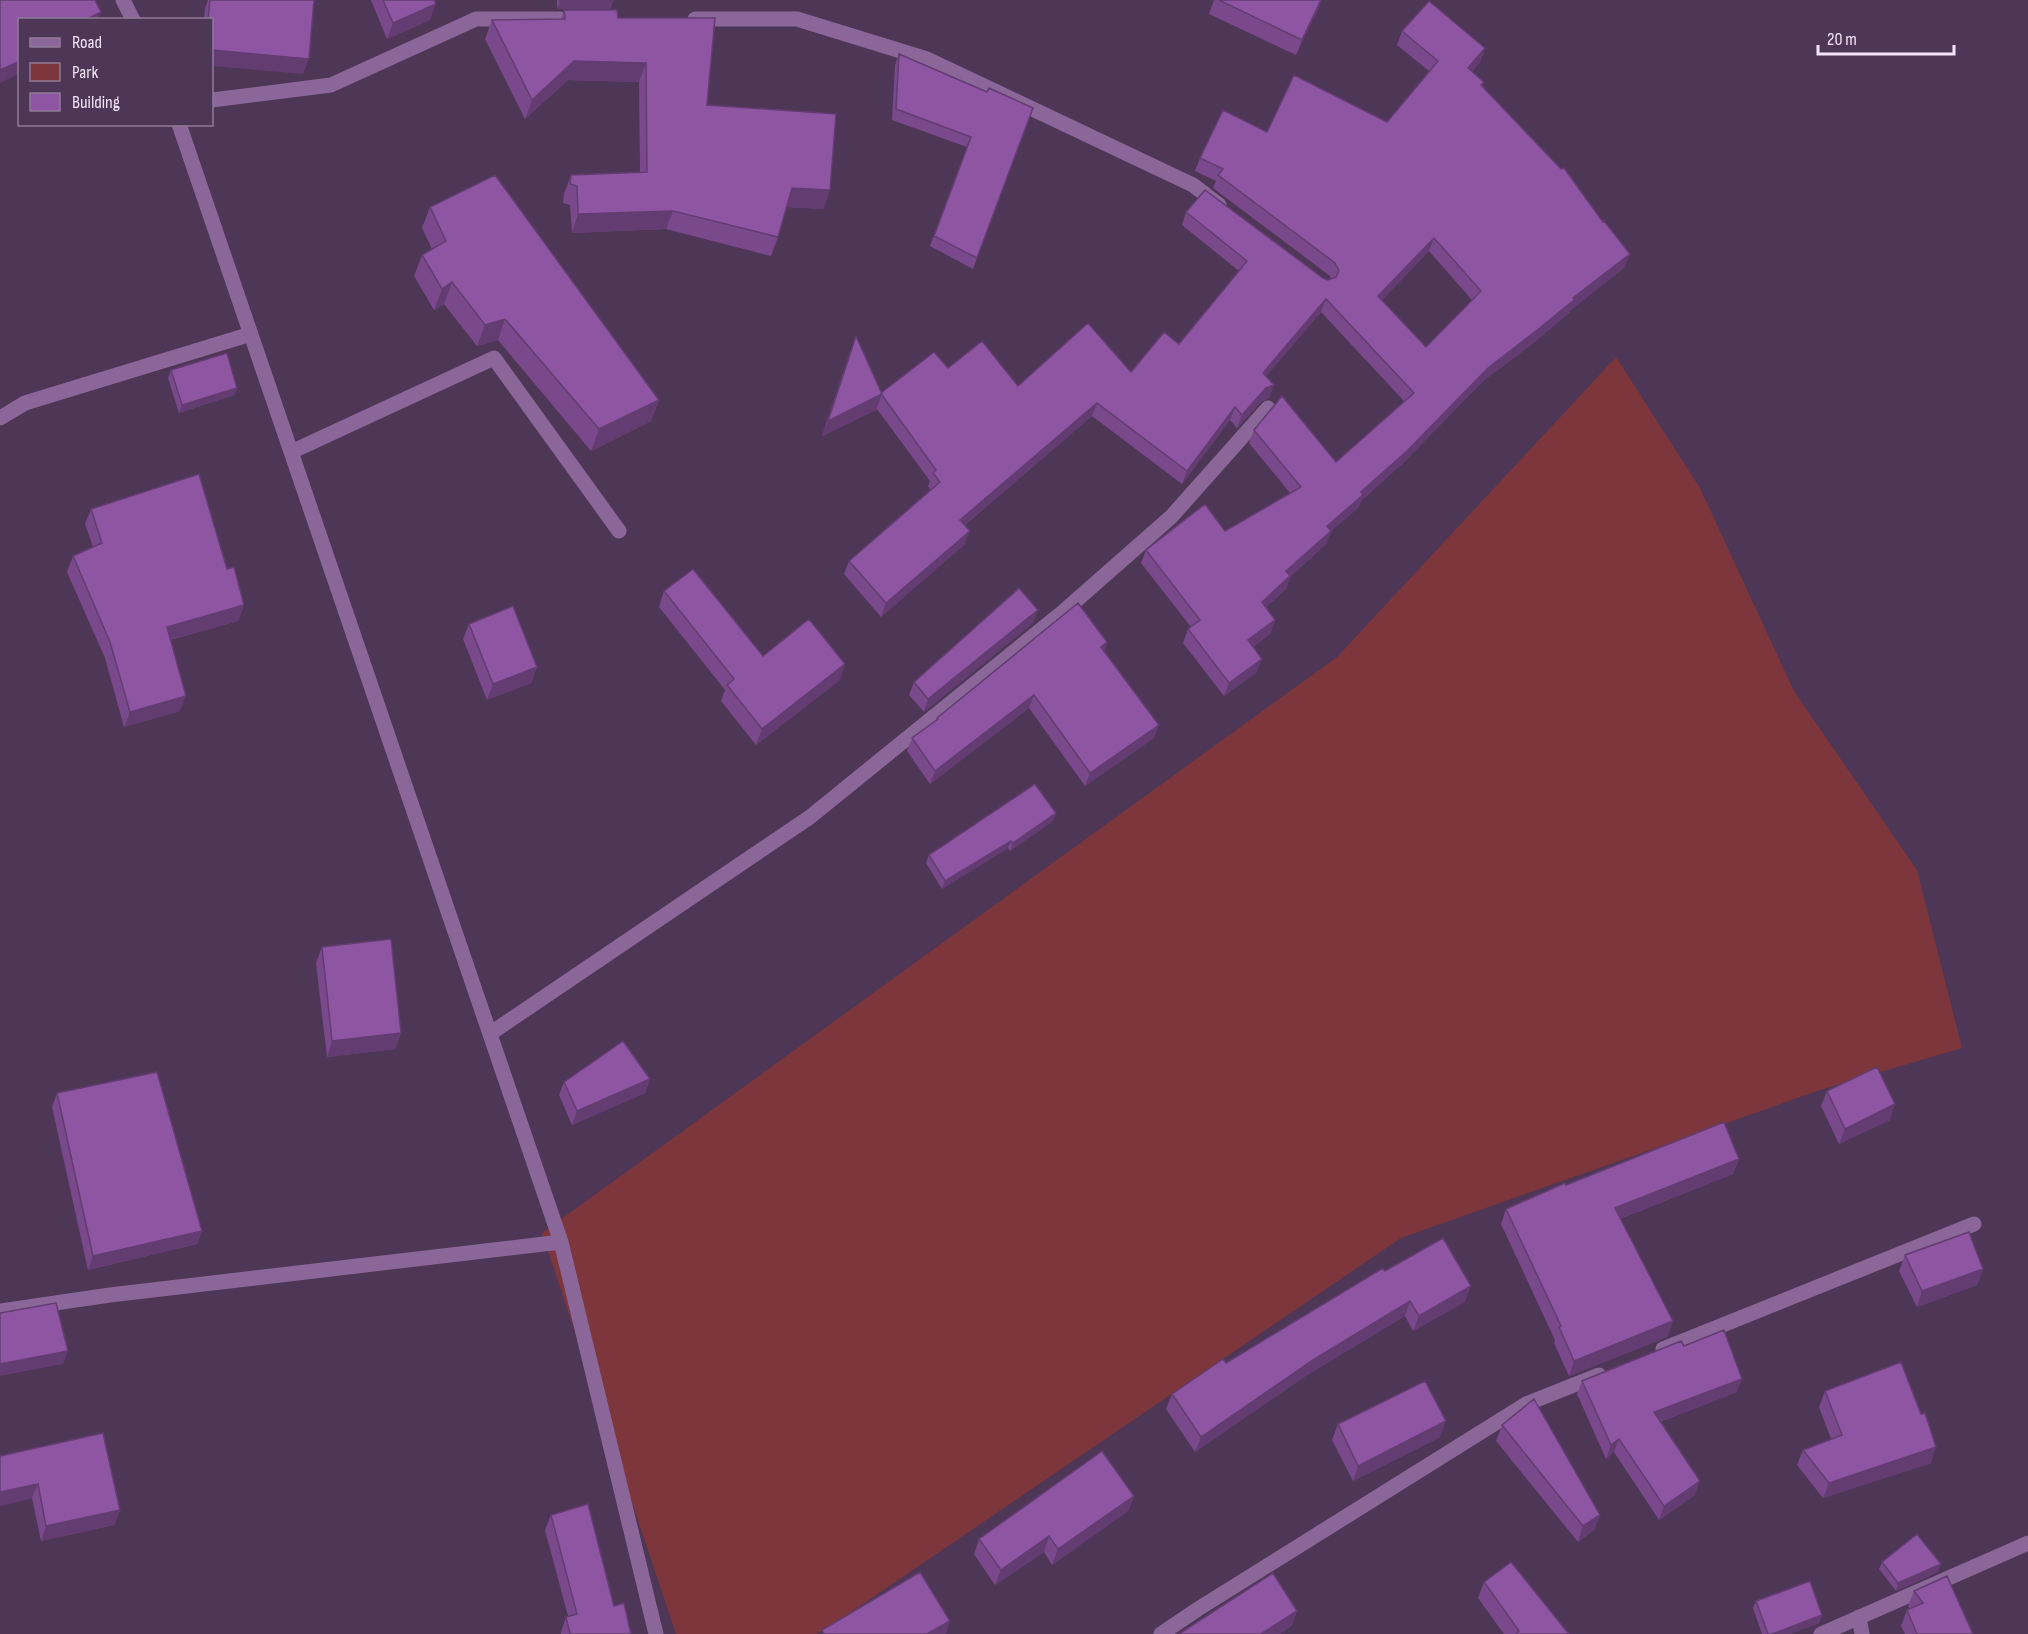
<svg xmlns="http://www.w3.org/2000/svg" width="2028" height="1634" viewBox="0 0 2028 1634" font-family="'Sofia Sans Condensed',sans-serif">
  <rect width="100%" height="100%" fill="#4d3656"/>
  <path fill="#7c363c" d="M 1616,357 L 1700,488 L 1794,691 L 1917,870 L 1962,1048 L 1820,1090 L 1401,1238 L 832,1625 L 816,1634 L 676,1634 L 542,1233 L 1337,657 Z"/>
  <g fill="none" stroke-linecap="round" stroke-linejoin="round">
    <path stroke="#8b6698" stroke-width="15" d="M 123,0 L 133,20
      M 695,19 L 797,19 L 927,59 L 1193,185 L 1219,205
      M 212,100 L 331,85 L 476,19 L 560,19
      M 179,124 L 561,1242 L 656,1634
      M 0,418 L 25,403 L 251,334
      M 291,452 L 494,358 L 619,531
      M 491,1033 L 810,817 L 1064,611 L 1171,517 L 1268,408
      M 0,1311 L 110,1295 L 561,1242
      M 1663,1349 L 1974,1224
      M 1859,1617 L 1862,1634
      M 1161,1634 L 1198,1609 L 1526,1404 L 1599,1375
      M 1821,1634 L 2028,1543"/>
  </g>
  <path fill="#7a498b" fill-rule="evenodd" d="M 208,0 L 314,0 L 303,74 L 212,20 L 204,20 L 205,9 Z
    M 371,0 L 434,0 L 430,20 L 387,39 Z
    M 557,0 L 613,0 L 613,1 L 610,9 L 557,9 Z
    M 1214,0 L 1321,0 L 1296,55 L 1209,14 Z
    M 564,10 L 618,18 L 707,105 L 830,190 L 823,209 L 786,207 L 778,237 L 771,256 L 666,229 L 572,233 L 570,205 L 563,203 L 564,194 L 571,175 L 640,172 L 639,82 L 568,80 L 525,119 L 485,39 L 492,20 L 561,19 Z
    M 1402,31 L 1485,48 L 1480,62 L 1472,72 L 1483,86 L 1625,267 L 1571,310 L 1569,313 L 1531,345 L 1483,381 L 1403,463 L 1361,501 L 1358,508 L 1331,531 L 1326,544 L 1290,577 L 1286,589 L 1266,607 L 1275,620 L 1270,634 L 1253,647 L 1257,672 L 1224,696 L 1183,643 L 1188,629 L 1191,627 L 1141,563 L 1146,550 L 1225,531 L 1290,493 L 1249,443 L 1254,430 L 1336,462 L 1404,401 L 1321,312 L 1266,376 L 1274,385 L 1269,398 L 1261,402 L 1237,428 L 1230,420 L 1182,484 L 1092,416 L 965,525 L 965,544 L 881,617 L 844,574 L 849,561 L 931,490 L 928,486 L 930,481 L 877,409 L 876,410 L 822,436 L 850,352 L 881,393 L 948,368 L 1018,386 L 1131,372 L 1179,344 L 1239,271 L 1182,225 L 1186,212 L 1323,278 L 1328,280 L 1331,279 L 1330,276 L 1213,188 L 1216,181 L 1195,171 L 1200,158 L 1267,132 L 1387,122 L 1429,71 L 1397,45 ZM 1429,251 L 1472,300 L 1426,347 L 1382,300 Z
    M 899,54 L 987,92 L 1033,108 L 973,269 L 930,246 L 967,147 L 892,120 L 895,65 Z
    M 430,207 L 659,400 L 651,421 L 591,451 L 498,340 L 477,346 L 444,304 L 434,310 L 414,276 L 422,255 L 432,249 L 422,228 Z
    M 171,370 L 237,388 L 234,395 L 179,413 L 168,378 Z
    M 91,509 L 227,569 L 244,605 L 238,621 L 170,640 L 180,711 L 124,727 L 105,658 L 67,572 L 73,556 L 93,547 L 85,524 Z
    M 664,591 L 763,656 L 840,680 L 756,745 L 721,701 L 725,690 L 659,607 Z
    M 1033,623 L 924,712 L 909,695 L 914,682 Z
    M 469,624 L 537,667 L 531,683 L 487,700 L 463,639 Z
    M 1107,642 L 1104,651 L 1154,738 L 1085,786 L 1029,708 L 930,784 L 907,751 L 912,738 L 936,720 L 937,718 Z
    M 1056,813 L 1053,821 L 1010,851 L 1008,848 L 942,889 L 926,863 L 929,855 Z
    M 322,947 L 401,1033 L 395,1049 L 327,1057 L 316,963 Z
    M 650,1079 L 645,1093 L 572,1125 L 559,1095 L 564,1082 Z
    M 1827,1091 L 1890,1120 L 1839,1144 L 1821,1106 Z
    M 57,1093 L 202,1231 L 197,1244 L 88,1270 L 52,1107 Z
    M 1739,1159 L 1733,1174 L 1620,1219 L 1673,1321 L 1667,1337 L 1569,1376 L 1554,1343 L 1555,1340 L 1501,1224 L 1506,1209 L 1566,1185 Z
    M 1905,1255 L 1983,1269 L 1977,1285 L 1917,1307 L 1899,1271 Z
    M 1385,1271 L 1465,1302 L 1413,1331 L 1405,1316 L 1307,1375 L 1195,1452 L 1166,1409 L 1172,1394 Z
    M 1684,1346 L 1737,1392 L 1660,1422 L 1695,1495 L 1659,1520 L 1614,1452 L 1606,1459 L 1577,1394 L 1582,1381 Z
    M 1825,1391 L 1921,1414 L 1931,1463 L 1823,1498 L 1797,1465 L 1803,1450 L 1831,1439 L 1819,1407 Z
    M 1338,1424 L 1440,1437 L 1353,1481 L 1332,1440 Z
    M 1502,1425 L 1600,1515 L 1594,1530 L 1578,1542 L 1496,1441 Z
    M 0,1456 L 120,1510 L 114,1525 L 41,1541 L 32,1498 L 0,1506 Z
    M 1134,1496 L 1128,1511 L 1052,1565 L 1044,1552 L 995,1585 L 974,1554 L 979,1539 Z
    M 551,1515 L 614,1606 L 631,1634 L 561,1634 L 561,1632 L 566,1617 L 568,1616 L 545,1530 Z
    M 1882,1562 L 1938,1572 L 1896,1591 L 1879,1569 Z
    M 1484,1582 L 1569,1634 L 1504,1634 L 1478,1598 Z
    M 1914,1591 L 1973,1634 L 1905,1634 L 1901,1626 L 1907,1610 L 1910,1609 L 1908,1606 Z
    M 1756,1601 L 1822,1615 L 1819,1623 L 1790,1634 L 1762,1634 L 1753,1608 Z"/>
  <path fill="#633c71" d="M 1321,0 L 1319,8 L 1296,55 L 1302,40 Z
    M 560,1 L 613,1 L 610,9 L 557,9 Z
    M 436,4 L 430,20 L 387,39 L 393,23 Z
    M 101,12 L 98,20 L 85,20 Z
    M 1485,48 L 1480,62 L 1463,82 L 1468,68 Z
    M 212,50 L 309,59 L 303,74 L 212,66 Z
    M 20,61 L 20,73 L 0,83 L 0,70 Z
    M 574,61 L 646,63 L 639,82 L 568,80 L 525,119 L 532,100 Z
    M 792,188 L 830,190 L 823,209 L 785,207 Z
    M 673,211 L 666,229 L 572,233 L 578,214 Z
    M 1434,238 L 1429,251 L 1373,309 L 1378,296 Z
    M 1630,254 L 1625,267 L 1571,310 L 1569,313 L 1531,345 L 1483,381 L 1403,463 L 1361,501 L 1358,508 L 1331,531 L 1326,544 L 1290,577 L 1286,589 L 1257,615 L 1262,602 L 1286,571 L 1327,526 L 1488,368 L 1573,298 Z
    M 452,282 L 444,304 L 434,310 L 442,289 Z
    M 1326,299 L 1321,312 L 1258,386 L 1263,373 Z
    M 505,319 L 498,340 L 477,346 L 485,325 Z
    M 1274,385 L 1269,398 L 1261,402 L 1237,428 L 1242,415 L 1266,388 Z
    M 237,388 L 234,395 L 179,413 L 182,405 Z
    M 882,394 L 876,410 L 822,436 L 828,421 Z
    M 659,400 L 651,421 L 591,451 L 599,429 Z
    M 1097,403 L 1092,416 L 955,533 L 960,520 Z
    M 1235,407 L 1230,420 L 1182,484 L 1187,471 Z
    M 970,531 L 965,544 L 881,617 L 886,603 Z
    M 244,605 L 238,621 L 161,642 L 167,627 Z
    M 1038,610 L 1033,623 L 924,712 L 928,699 Z
    M 1275,620 L 1270,634 L 1243,654 L 1248,640 Z
    M 1107,642 L 1103,655 L 1101,647 Z
    M 1262,659 L 1257,672 L 1224,696 L 1229,683 Z
    M 845,664 L 840,680 L 756,745 L 762,729 Z
    M 537,667 L 531,683 L 487,700 L 493,684 Z
    M 1034,695 L 1029,708 L 930,784 L 935,771 Z
    M 186,696 L 180,711 L 124,727 L 130,712 Z
    M 1159,725 L 1154,738 L 1085,786 L 1090,773 Z
    M 1056,813 L 1053,821 L 1010,851 L 1013,843 Z
    M 1011,841 L 1008,848 L 942,889 L 945,881 Z
    M 401,1033 L 395,1049 L 327,1057 L 332,1041 Z
    M 650,1079 L 645,1093 L 572,1125 L 577,1111 Z
    M 1895,1104 L 1890,1120 L 1839,1144 L 1845,1129 Z
    M 1739,1159 L 1733,1174 L 1609,1223 L 1615,1208 Z
    M 202,1231 L 197,1244 L 88,1270 L 93,1256 Z
    M 1983,1269 L 1977,1285 L 1917,1307 L 1922,1291 Z
    M 1471,1286 L 1465,1302 L 1413,1331 L 1419,1316 Z
    M 1410,1301 L 1405,1316 L 1307,1375 L 1195,1452 L 1201,1437 L 1313,1360 Z
    M 1673,1321 L 1667,1337 L 1569,1376 L 1574,1361 Z
    M 68,1351 L 63,1364 L 0,1376 L 0,1364 Z
    M 1742,1379 L 1737,1392 L 1649,1426 L 1654,1412 Z
    M 1446,1421 L 1440,1437 L 1353,1481 L 1358,1466 Z
    M 1619,1439 L 1614,1452 L 1606,1459 L 1611,1445 Z
    M 1936,1447 L 1931,1463 L 1823,1498 L 1829,1483 Z
    M 1700,1481 L 1695,1495 L 1659,1520 L 1664,1506 Z
    M 38,1484 L 32,1498 L 0,1506 L 0,1492 Z
    M 1134,1496 L 1128,1511 L 1052,1565 L 1058,1549 Z
    M 120,1510 L 114,1525 L 41,1541 L 46,1526 Z
    M 1600,1515 L 1594,1530 L 1578,1542 L 1583,1526 Z
    M 1049,1536 L 1044,1552 L 995,1585 L 1001,1570 Z
    M 1941,1564 L 1938,1572 L 1896,1591 L 1898,1583 Z
    M 1297,1611 L 1292,1626 L 1280,1634 L 1261,1634 Z
    M 1822,1615 L 1819,1623 L 1790,1634 L 1772,1634 Z
    M 950,1621 L 946,1634 L 927,1634 Z"/>
  <path fill="#8e55a2" stroke="#633c71" stroke-width="1.5" fill-rule="evenodd" d="M 0,0 L 95,0 L 101,12 L 85,20 L 20,20 L 20,61 L 0,70 Z
    M 210,0 L 314,0 L 309,59 L 212,50 L 212,20 L 208,20 Z
    M 383,0 L 434,0 L 436,4 L 393,23 Z
    M 560,0 L 613,0 L 613,1 L 560,1 Z
    M 1219,0 L 1321,0 L 1302,40 Z
    M 1429,1 L 1485,48 L 1468,68 L 1484,82 L 1481,85 L 1561,169 L 1564,168 L 1603,222 L 1604,221 L 1630,254 L 1573,298 L 1574,300 L 1536,331 L 1488,368 L 1408,450 L 1361,492 L 1363,495 L 1327,526 L 1331,531 L 1286,571 L 1290,576 L 1262,602 L 1275,620 L 1248,640 L 1262,659 L 1229,683 L 1188,629 L 1200,620 L 1146,550 L 1205,504 L 1225,531 L 1301,487 L 1254,430 L 1282,396 L 1336,462 L 1414,393 L 1326,299 L 1263,373 L 1274,385 L 1266,388 L 1242,415 L 1235,407 L 1187,471 L 1097,403 L 960,520 L 970,531 L 886,603 L 849,561 L 940,482 L 933,473 L 936,470 L 882,395 L 881,393 L 934,352 L 948,368 L 982,341 L 1018,386 L 1088,323 L 1131,372 L 1164,332 L 1179,344 L 1247,261 L 1186,212 L 1205,190 L 1323,278 L 1328,280 L 1336,277 L 1339,271 L 1335,263 L 1218,175 L 1223,169 L 1200,158 L 1223,110 L 1267,132 L 1294,75 L 1387,122 L 1438,61 L 1402,31 ZM 1434,238 L 1481,291 L 1426,347 L 1378,296 Z
    M 564,10 L 617,10 L 618,18 L 715,18 L 707,105 L 836,114 L 830,190 L 792,188 L 778,237 L 673,211 L 578,214 L 577,186 L 570,184 L 571,175 L 647,172 L 646,63 L 574,61 L 532,100 L 492,20 L 565,19 Z
    M 899,54 L 987,92 L 989,88 L 1033,108 L 977,258 L 934,236 L 971,137 L 896,109 Z
    M 495,175 L 659,400 L 599,429 L 505,319 L 485,325 L 452,282 L 442,289 L 422,255 L 446,241 L 430,207 Z
    M 856,336 L 882,394 L 828,421 Z
    M 227,353 L 237,388 L 182,405 L 171,370 Z
    M 199,474 L 227,569 L 234,567 L 244,605 L 167,627 L 186,696 L 130,712 L 110,642 L 73,556 L 102,543 L 91,509 Z
    M 693,569 L 763,656 L 809,619 L 845,664 L 762,729 L 727,685 L 734,679 L 664,591 Z
    M 1019,588 L 1038,610 L 928,699 L 914,682 Z
    M 1078,603 L 1107,642 L 1101,647 L 1159,725 L 1090,773 L 1034,695 L 935,771 L 912,738 L 938,719 L 937,718 Z
    M 513,606 L 537,667 L 493,684 L 469,624 Z
    M 1035,784 L 1056,813 L 1013,843 L 1011,841 L 945,881 L 929,855 Z
    M 391,939 L 401,1033 L 332,1041 L 322,947 Z
    M 623,1041 L 650,1079 L 577,1111 L 564,1082 Z
    M 1877,1067 L 1895,1104 L 1845,1129 L 1827,1091 Z
    M 157,1072 L 202,1231 L 93,1256 L 57,1093 Z
    M 1724,1122 L 1739,1159 L 1615,1208 L 1673,1321 L 1574,1361 L 1559,1327 L 1561,1326 L 1506,1209 L 1565,1183 L 1566,1185 Z
    M 1969,1232 L 1983,1269 L 1922,1291 L 1905,1255 Z
    M 1443,1238 L 1471,1286 L 1419,1316 L 1410,1301 L 1313,1360 L 1201,1437 L 1172,1394 L 1223,1359 L 1226,1363 L 1383,1268 L 1385,1271 Z
    M 56,1303 L 68,1351 L 0,1364 L 0,1313 Z
    M 1724,1330 L 1742,1379 L 1654,1412 L 1700,1481 L 1664,1506 L 1619,1439 L 1611,1445 L 1582,1381 L 1681,1341 L 1684,1346 Z
    M 1901,1362 L 1921,1414 L 1925,1413 L 1936,1447 L 1829,1483 L 1803,1450 L 1842,1435 L 1825,1391 Z
    M 1425,1381 L 1446,1421 L 1358,1466 L 1338,1424 Z
    M 1534,1399 L 1600,1515 L 1583,1526 L 1502,1425 Z
    M 103,1433 L 120,1510 L 46,1526 L 38,1484 L 0,1492 L 0,1456 Z
    M 1102,1451 L 1134,1496 L 1058,1549 L 1049,1536 L 1001,1570 L 979,1539 Z
    M 588,1504 L 614,1606 L 624,1603 L 631,1634 L 570,1634 L 566,1617 L 577,1614 L 551,1515 Z
    M 1917,1534 L 1941,1564 L 1898,1583 L 1882,1562 Z
    M 1511,1562 L 1569,1634 L 1516,1634 L 1519,1631 L 1484,1582 Z
    M 920,1572 L 950,1621 L 927,1634 L 824,1634 L 822,1630 Z
    M 1273,1573 L 1297,1611 L 1261,1634 L 1179,1634 Z
    M 1947,1576 L 1973,1634 L 1917,1634 L 1907,1610 L 1923,1603 L 1914,1591 Z
    M 1810,1581 L 1822,1615 L 1772,1634 L 1768,1634 L 1756,1601 Z"/>
  <rect x="18" y="18" width="195" height="108" fill="#4d3656" stroke="#8f7c97" stroke-width="1.5"/>
  <rect x="30" y="38" width="30" height="9" fill="#8b6698" stroke="#8f7c97" stroke-width="1.5"/>
  <text x="72" y="48" font-size="18" fill="#f3e4f8">Road</text>
  <rect x="30" y="63" width="30" height="18" fill="#7c363c" stroke="#8f7c97" stroke-width="1.5"/>
  <text x="72" y="78" font-size="18" fill="#f3e4f8">Park</text>
  <rect x="30" y="93" width="30" height="18" fill="#8e55a2" stroke="#8f7c97" stroke-width="1.5"/>
  <text x="72" y="108" font-size="18" fill="#f3e4f8">Building</text>
  <path d="M1818 45v9h136v-9" fill="none" stroke="#f3e4f8" stroke-width="3"/>
  <text x="1827" y="45" font-size="18" fill="#f3e4f8" stroke="#4d3656" stroke-width="4.5" paint-order="stroke">20 m</text>
</svg>
